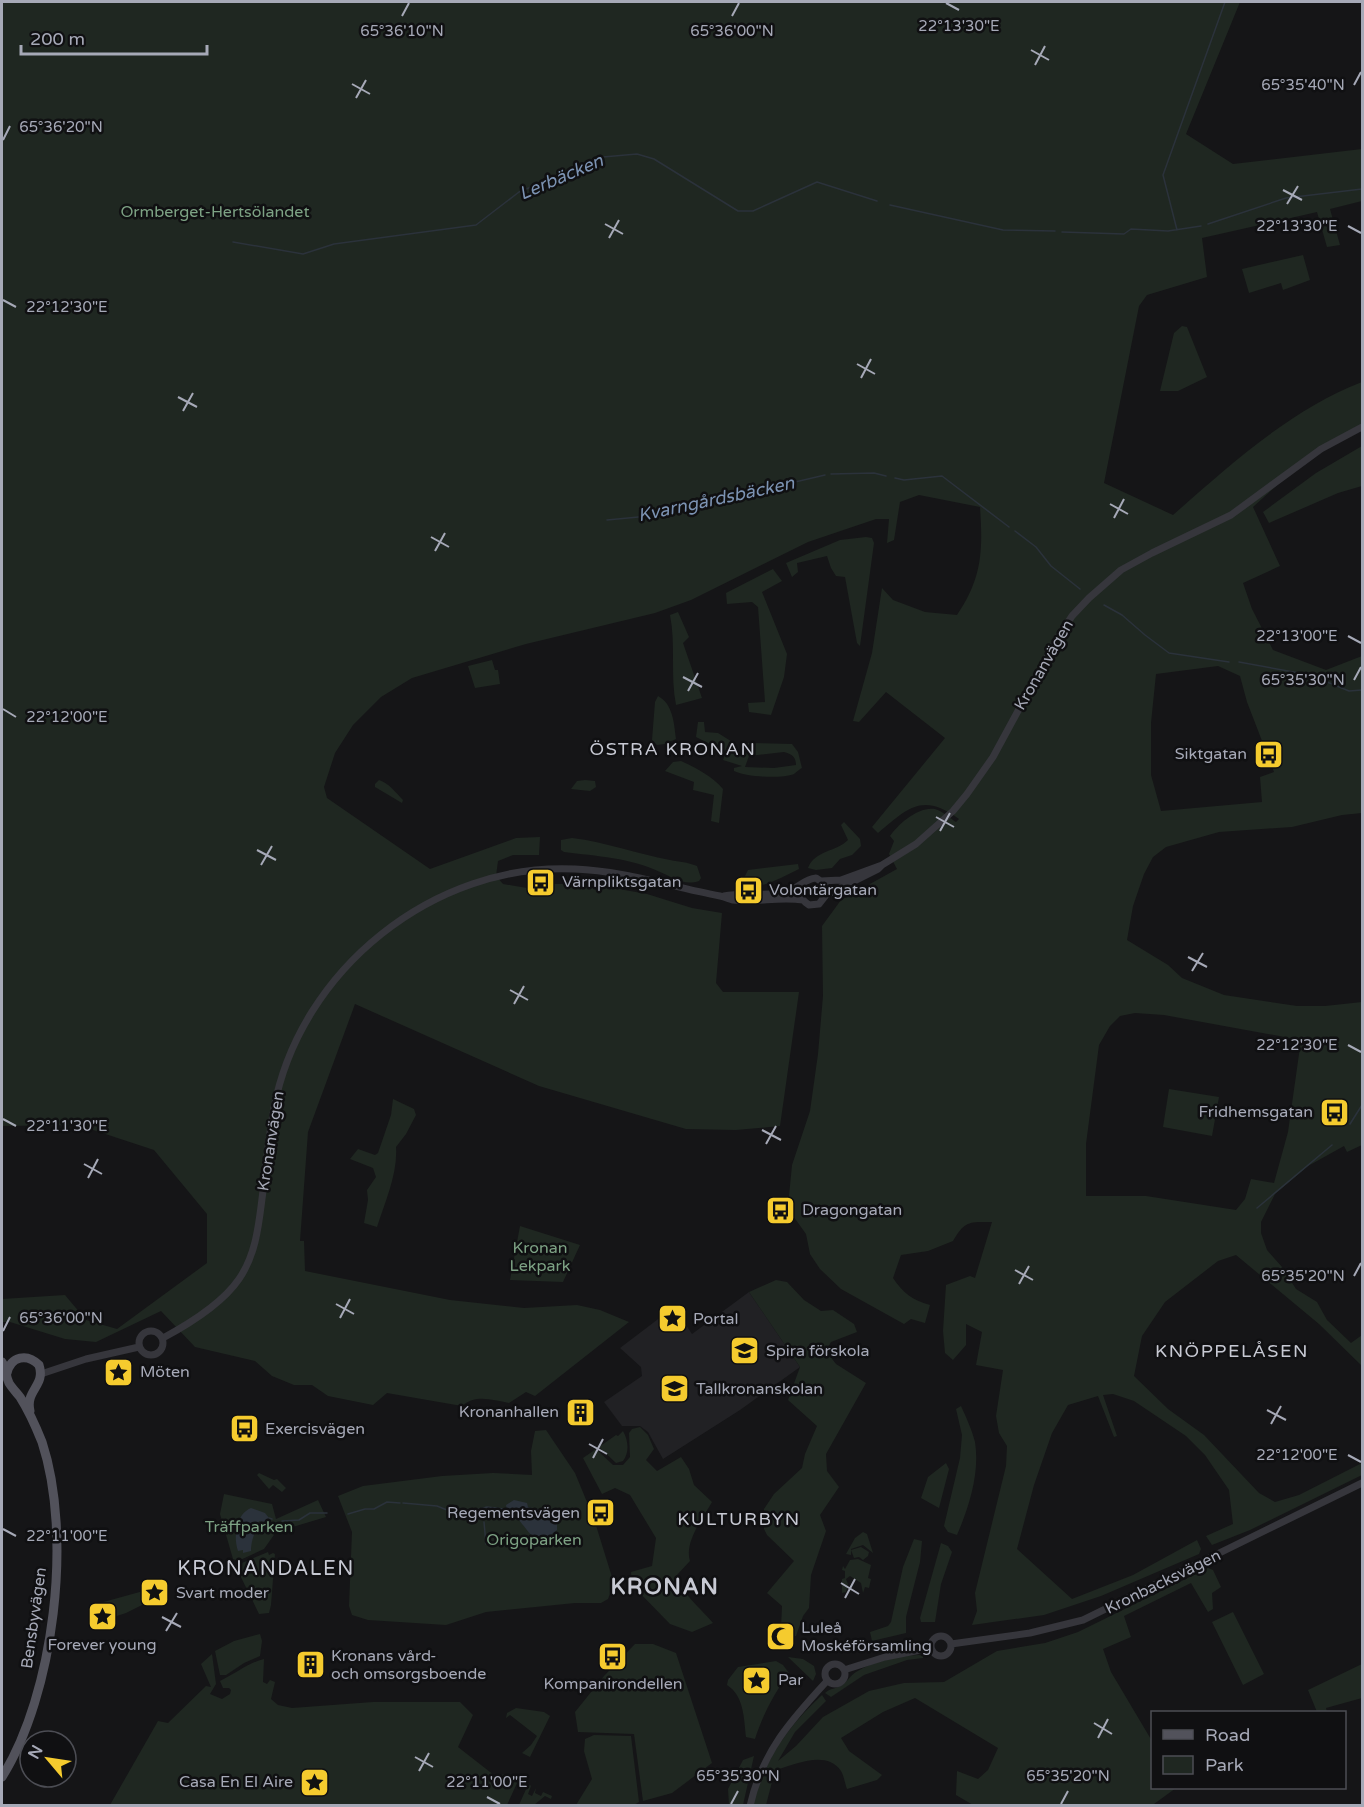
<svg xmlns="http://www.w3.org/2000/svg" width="1364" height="1807" viewBox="0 0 1364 1807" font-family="'Varela Round',sans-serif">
  <rect width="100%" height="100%" fill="#151517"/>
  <path fill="#212124" d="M 749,1292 L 800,1367 L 740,1410 L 663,1459 L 648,1432 L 640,1426 L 622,1426 L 604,1402 L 642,1376 L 641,1367 L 620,1348 L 674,1307 L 692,1334 Z"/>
  <path fill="#1f2721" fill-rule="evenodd" d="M 2,2 L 1240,2 L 1186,134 L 1233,164 L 1362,149 L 1362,201 L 1330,209 L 1340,245 L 1327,247 L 1317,212 L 1202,238 L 1207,277 L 1147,295 L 1139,306 L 1104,483 L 1173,515 C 1231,464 1290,410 1362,382 L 1362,427 L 1298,466 L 1253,507 L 1280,566 L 1243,583 L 1252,609 L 1273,650 L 1326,670 L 1362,656 L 1362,813 L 1342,815 L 1292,827 L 1219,832 L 1166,847 L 1153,857 L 1144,874 L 1133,906 L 1127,940 L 1168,965 L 1182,978 L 1224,995 L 1297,1006 L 1325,1006 L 1362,1002 L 1362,1145 L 1347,1152 L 1344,1146 L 1308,1166 L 1275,1194 L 1261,1222 L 1261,1233 L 1267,1250 L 1282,1267 L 1296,1289 L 1317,1302 L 1327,1320 L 1351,1343 L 1362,1335 L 1362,1366 L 1319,1324 L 1236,1255 L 1218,1261 L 1165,1302 L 1142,1336 L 1134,1376 L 1168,1409 L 1204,1435 L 1259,1493 L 1275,1502 L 1299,1495 L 1362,1463 L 1362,1475 L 1250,1530 L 1212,1545 L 1206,1536 L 1233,1524 L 1229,1490 L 1205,1455 L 1186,1436 L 1134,1401 L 1113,1394 L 1103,1395 L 1117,1436 L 1114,1437 L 1098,1396 L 1068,1405 L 1052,1433 L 1034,1485 L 1017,1549 L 1072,1599 L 1133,1575 L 1197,1540 L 1201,1549 L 1199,1554 L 1101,1596 L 1044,1615 L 972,1625 L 977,1611 L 975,1593 L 1006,1466 L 1007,1446 L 999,1433 L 996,1416 L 1003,1370 L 976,1365 L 982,1332 L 966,1324 L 966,1345 L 953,1360 L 945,1353 L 943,1331 L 946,1285 L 970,1276 L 975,1278 L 992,1222 C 970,1222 965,1220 953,1241 L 928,1251 L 901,1255 L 893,1278 C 903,1293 912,1300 930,1305 L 925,1323 L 911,1319 L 904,1324 L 841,1289 L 820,1269 L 810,1254 L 806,1234 L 791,1213 L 789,1196 L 792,1165 L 810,1111 L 818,1054 L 823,996 L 822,926 L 841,900 L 897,869 L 889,854 L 894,841 L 890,836 C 898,824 919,806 935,809 C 942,811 950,818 956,822 L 959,819 C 922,792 908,808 878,833 L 872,827 L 945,738 L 886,692 L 859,722 L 853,721 L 872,653 L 882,588 L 893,600 L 925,612 L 957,615 C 982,578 983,551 980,507 L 919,495 L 900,502 L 894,540 L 887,543 L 889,519 L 876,519 L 808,542 L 691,600 L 655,613 L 526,644 L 412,678 L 381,697 L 353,725 L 335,753 L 324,787 L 327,798 L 430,869 L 516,838 L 540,837 L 539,855 L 513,855 L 498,861 L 496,876 L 503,884 L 527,888 L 546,884 L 591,884 L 647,894 L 692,908 L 722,913 L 716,983 L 723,992 L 799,992 L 780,1126 L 736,1130 L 686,1129 L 539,1086 L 355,1004 L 308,1132 L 300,1241 L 304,1241 L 305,1271 L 450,1300 L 524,1308 L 577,1305 L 600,1310 L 629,1322 L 535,1396 L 526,1392 L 509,1403 C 492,1400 476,1394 462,1406 L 387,1393 L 373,1405 L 328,1396 L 312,1385 L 294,1385 L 272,1376 L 255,1361 L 195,1347 L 161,1311 L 96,1342 L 65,1339 L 10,1322 L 2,1322 L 2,1299 L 65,1295 L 86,1320 L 117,1329 L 207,1263 L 207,1214 L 154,1150 L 78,1125 L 2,1126 ZM 1218,666 L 1240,676 L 1247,702 L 1274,772 L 1260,777 L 1262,802 L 1161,811 L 1151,775 L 1151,723 L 1156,674 ZM 1135,1013 L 1164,1015 L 1301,1040 L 1288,1132 L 1274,1183 L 1251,1179 L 1245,1199 L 1236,1210 L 1146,1196 L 1086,1196 L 1086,1144 L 1099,1045 L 1110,1026 L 1120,1016 Z
    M 1303,255 L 1310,280 L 1283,290 L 1281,283 L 1249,293 L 1242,269 Z
    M 1182,326 L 1187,327 L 1207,377 L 1178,391 L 1160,391 L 1174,333 Z
    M 1362,446 L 1362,486 L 1338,493 L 1269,523 L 1263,512 L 1316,473 Z
    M 866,537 L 872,538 L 874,543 L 860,646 L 857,643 L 845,577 L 836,576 L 831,568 L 827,556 L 797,563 L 798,572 L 792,577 L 786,563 L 840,540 Z
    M 773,569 L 782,581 L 762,592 L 787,654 L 784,677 L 771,715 L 749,712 L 748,703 L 765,702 L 758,607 L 752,602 L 727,604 L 726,593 Z
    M 678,612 L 689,637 L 683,643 L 702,698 L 676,705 C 670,675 676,645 670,615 Z
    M 492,660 L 495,670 L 498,670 L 500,684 L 475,688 L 468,666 Z
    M 658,696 C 673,704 674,723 676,739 L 665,744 L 657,745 L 652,740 L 655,702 Z
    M 698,722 L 704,722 L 705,732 L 718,733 L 734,743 L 736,752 L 746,755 L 743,748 L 748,743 L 792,744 L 798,752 L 802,768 C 801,768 795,773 794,774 C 781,779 746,777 734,771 L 734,768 L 742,766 L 723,760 L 726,752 L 696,737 ZM 784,752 C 792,754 796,757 796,765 L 774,768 L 745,767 L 749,756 Z
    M 681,761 C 696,768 712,776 723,789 L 719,823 L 711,821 L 714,795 L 693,790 L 694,782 L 665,771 L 673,762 Z
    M 379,780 C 389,783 396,793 403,800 L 402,803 L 375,787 L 375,784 Z
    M 585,780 L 595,781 L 596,787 L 590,791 L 571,789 L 577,781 Z
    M 844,822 L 860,839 L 861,846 L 852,855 L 840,859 L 832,868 L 816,870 L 808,868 C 815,850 836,852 848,840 L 841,825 Z
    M 572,838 C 606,842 637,854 670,860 C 680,862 687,862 697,866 L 701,878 L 699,881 C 684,886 674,878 660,872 C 631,858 596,856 564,852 L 561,850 L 561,840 Z
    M 798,864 L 799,869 C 782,877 764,888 746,887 L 742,882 L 748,870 Z
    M 1169,1089 L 1219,1097 L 1212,1136 L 1163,1127 Z
    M 393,1099 L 414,1109 L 416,1115 L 406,1134 L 396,1147 C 398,1173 385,1202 377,1227 L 364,1223 L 368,1200 L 367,1190 L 376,1177 L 373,1168 L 350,1159 L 358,1149 L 375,1155 L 378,1153 L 391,1115 Z
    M 520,1226 L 580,1245 L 563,1282 L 510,1280 Z
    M 776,1280 L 787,1282 L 804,1300 L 821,1311 L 833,1310 L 854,1324 L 857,1332 L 831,1342 L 826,1351 L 836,1364 L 866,1383 L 826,1454 L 827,1471 L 839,1487 L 820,1515 L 826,1531 L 811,1575 L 809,1608 L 803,1616 L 796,1636 L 792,1636 L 792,1628 L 781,1628 L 782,1606 L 767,1593 L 794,1561 L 767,1535 L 764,1529 L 764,1509 L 774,1494 L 802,1468 L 805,1454 L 817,1426 L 788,1400 L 800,1367 L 749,1292 Z
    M 961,1406 C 966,1417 972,1430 975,1442 C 980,1473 969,1507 957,1535 L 948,1532 L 944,1526 L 960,1458 L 962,1435 L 956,1409 Z
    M 640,1427 L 648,1435 L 654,1449 L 646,1460 L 657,1471 L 681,1457 L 689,1469 L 694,1485 L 712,1502 C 703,1518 684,1542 690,1561 L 676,1576 C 681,1592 701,1609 713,1623 L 692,1632 L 670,1624 L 632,1585 L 631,1572 L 652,1566 L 656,1538 L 630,1495 L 615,1488 L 602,1494 L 583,1458 L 596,1449 L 613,1465 L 623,1465 L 630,1457 L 629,1433 L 632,1429 Z
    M 546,1430 L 575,1473 L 594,1519 L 612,1577 L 611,1591 L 608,1599 L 601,1603 L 575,1603 L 486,1612 L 446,1625 L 368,1620 L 352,1615 L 349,1606 L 352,1532 L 338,1496 L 363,1486 L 442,1476 L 493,1473 L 532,1475 L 531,1451 L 535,1431 Z
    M 623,1431 C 628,1440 630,1452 623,1461 L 616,1463 L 599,1447 L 616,1435 L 618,1436 Z
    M 946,1463 L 949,1469 L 939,1508 L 921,1498 L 928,1477 Z
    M 259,1473 L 274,1480 L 277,1479 L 286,1488 L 282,1492 L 273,1485 L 269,1489 L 257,1475 Z
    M 224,1494 L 272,1504 L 276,1519 L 318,1500 L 326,1517 L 276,1532 L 264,1549 L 238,1561 L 233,1559 L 220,1514 Z
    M 863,1532 L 867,1534 L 873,1553 L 863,1545 L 851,1549 L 851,1555 L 846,1554 L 855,1538 Z
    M 914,1539 L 922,1541 L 920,1562 L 906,1617 L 906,1633 L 872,1641 L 870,1632 L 888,1626 L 891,1622 L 903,1567 Z
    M 941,1543 L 948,1546 L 952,1552 L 941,1584 L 935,1622 L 921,1622 L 920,1618 Z
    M 861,1547 L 869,1552 L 868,1556 L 863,1560 L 859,1557 L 854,1558 L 851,1550 Z
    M 268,1552 L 269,1555 L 273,1553 L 275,1554 L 271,1605 L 269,1613 L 259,1614 L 236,1567 L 237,1565 Z
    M 858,1559 L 871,1565 L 868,1578 L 871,1579 L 869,1588 L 865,1587 L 863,1593 L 861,1583 L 850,1576 L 846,1579 L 848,1584 L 846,1592 L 842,1593 L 842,1579 L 845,1578 L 845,1571 L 842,1570 L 843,1566 L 845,1569 L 850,1560 Z
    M 1208,1568 L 1213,1570 L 1221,1587 L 1212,1593 L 1213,1609 L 1208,1612 L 1191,1583 L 1124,1616 L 1131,1637 L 1103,1649 L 1111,1672 L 1152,1741 L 1152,1788 L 1176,1788 L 1154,1804 L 973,1805 L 956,1795 L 957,1771 L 978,1779 L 988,1770 L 998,1748 L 915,1698 L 883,1712 L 841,1738 L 849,1751 L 882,1775 L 877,1780 L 847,1789 C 845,1784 844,1776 841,1771 C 827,1750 796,1764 779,1769 L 772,1782 L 766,1805 L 753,1806 C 763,1761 789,1725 822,1695 L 826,1701 L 795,1732 L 778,1761 L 796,1746 L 823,1717 L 869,1691 L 904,1683 L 944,1682 L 997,1651 L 1045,1643 L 1078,1632 Z
    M 165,1585 L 166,1593 L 126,1613 L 89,1625 L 89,1606 Z
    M 1233,1612 L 1264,1674 L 1243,1685 L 1212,1622 Z
    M 260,1634 L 262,1641 L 260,1656 L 244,1663 L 226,1675 L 220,1675 L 215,1651 L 234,1641 Z
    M 635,1644 L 653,1644 L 676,1653 L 712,1763 L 672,1793 L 643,1801 L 634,1734 L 578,1732 L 575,1712 L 604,1676 Z
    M 212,1654 L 216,1684 L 210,1694 L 222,1699 L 230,1694 L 231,1690 L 229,1688 L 223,1688 L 220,1681 C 235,1674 248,1663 264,1659 L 263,1682 L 267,1684 L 270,1680 L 275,1682 L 271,1699 L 278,1705 L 292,1708 L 373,1702 L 460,1702 L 473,1715 L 458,1747 L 499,1779 L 503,1774 L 512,1780 L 518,1781 L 507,1805 L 110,1805 L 158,1721 L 168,1723 L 206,1686 L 211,1687 L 201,1664 Z
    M 919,1655 L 923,1656 L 923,1658 L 907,1660 L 864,1675 L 831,1697 L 825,1693 C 830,1688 836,1689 842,1685 C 847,1682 850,1676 856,1672 C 873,1661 898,1656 919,1655 Z
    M 788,1657 L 803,1659 L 814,1666 L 816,1674 L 813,1681 Z
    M 776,1661 L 783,1665 L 789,1673 C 774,1694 763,1714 755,1739 L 746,1737 C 744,1718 744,1696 727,1685 L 728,1680 L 738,1667 Z
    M 1362,1664 L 1362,1698 L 1326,1708 L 1327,1712 L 1317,1712 L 1308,1690 Z
    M 516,1708 L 544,1712 L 550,1716 L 530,1757 L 522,1753 L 531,1745 L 537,1736 L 510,1715 L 506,1718 L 507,1713 Z
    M 594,1735 L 631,1736 L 639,1802 L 634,1805 L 576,1805 L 592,1779 L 584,1751 L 585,1739 Z
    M 754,1756 L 743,1805 L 729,1805 L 728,1789 L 743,1760 Z
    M 530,1785 L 531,1786 L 528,1794 L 532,1796 L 536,1788 L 535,1793 L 541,1796 L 543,1792 L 552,1796 L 551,1799 L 545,1796 L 534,1805 L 519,1805 L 527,1787 Z"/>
  <path fill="#2b323b" d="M 514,1500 L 527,1503 L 528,1507 L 548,1511 L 550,1509 L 557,1516 L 557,1530 L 543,1541 C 526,1538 523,1517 507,1511 L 506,1505 Z
    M 251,1508 L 265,1513 L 269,1518 L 264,1522 L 259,1521 C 256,1531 251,1539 251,1551 L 243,1553 L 243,1550 L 238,1551 C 233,1537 236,1514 251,1508 Z"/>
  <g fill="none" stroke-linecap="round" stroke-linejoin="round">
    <path stroke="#2b323b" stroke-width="1.5" d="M 890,205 L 1003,230 L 1055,231
      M 1208,224 L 1286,198 L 1362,189
      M 1177,230 L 1163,175 L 1225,2
      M 1062,232 L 1124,234 L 1131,229 L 1168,231 L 1201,226
      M 233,242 L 303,254 L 334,244 L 476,225 L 519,192 L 603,157 L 637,154 L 654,159 L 738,211 L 753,211 L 817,182 L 877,201
      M 831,474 L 874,473 L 886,476
      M 895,478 L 904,480 L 942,476 L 1009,527
      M 607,520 L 649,516 L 825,475
      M 1015,531 L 1036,547 L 1051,566 L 1080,589
      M 1104,605 L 1122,615 L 1145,635 L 1169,653 L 1229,662
      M 1239,662 L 1310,675 L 1349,691 L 1362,690
      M 1350,1124 L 1362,1105
      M 1257,1208 L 1332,1145
      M 403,1503 L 437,1506 L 447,1510 L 469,1512 L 487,1507 L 504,1509
      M 348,1514 L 365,1509 L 374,1509 L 387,1502 L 400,1503
      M 269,1518 L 272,1519
      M 282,1521 L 299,1520 L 310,1513 L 327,1513
      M 484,1522 L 486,1544"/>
    <path stroke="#36363c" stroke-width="7" d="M 821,881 L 841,880 L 882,865
      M 826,895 L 878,869 L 882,865 L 916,844 L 953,811 L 967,794 L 993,757 L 1057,639 L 1072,616 L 1089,598 L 1121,570 L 1152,553 L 1231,515 L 1321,449 L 1362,427
      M 724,896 C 744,892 766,897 786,892 C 797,889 804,879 816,878 L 825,884 L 826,895 L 819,904 L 809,905 C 801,900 799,894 802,885
      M139 1343a12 12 0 1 1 24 0a12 12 0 1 1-24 0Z
      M 163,1338 C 189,1324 222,1304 239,1279 C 257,1253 259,1221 263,1191 C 266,1163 269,1135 274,1108 C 300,970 434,862 575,869 C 624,871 671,887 720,896 C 725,897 729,899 733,900 C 757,903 779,896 803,900
      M 41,1374 L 86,1359 L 139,1347
      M931 1646a10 10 0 1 1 20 0a10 10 0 1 1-20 0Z
      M 951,1644 L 1030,1633 L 1083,1620 L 1362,1483
      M825 1674a10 10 0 1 1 20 0a10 10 0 1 1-20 0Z
      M 844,1670 L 885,1657 L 931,1648
      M 750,1806 C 762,1752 791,1720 827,1681"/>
    <path stroke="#52525b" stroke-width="9" d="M 2,1362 C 7,1369 5,1375 9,1383 C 12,1388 16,1392 20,1397 C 29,1411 36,1427 42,1442 C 73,1536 54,1694 2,1777
      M 7,1373 C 11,1356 27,1353 39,1365 C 46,1386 25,1390 30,1411"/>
  </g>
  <path fill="none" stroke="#a6a9b7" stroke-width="2" d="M 946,3 L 959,10M 402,16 L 409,3M 732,16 L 739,3M 1031,50 L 1049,60M 1035,65 L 1045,46M 352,84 L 370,94M 1354,85 L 1361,72M 356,98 L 366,80M 3,140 L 10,126M 1283,190 L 1302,200M 1287,204 L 1298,186M 605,224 L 623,234M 1348,226 L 1361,233M 609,238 L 619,220M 3,300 L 16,307M 857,364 L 875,374M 861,378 L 871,359M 178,397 L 197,407M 183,411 L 193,393M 1110,504 L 1128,514M 1114,518 L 1124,499M 431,537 L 449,547M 435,551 L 445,533M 1348,636 L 1361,643M 683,677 L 702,687M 1354,680 L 1361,667M 688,691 L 698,673M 3,709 L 16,717M 936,817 L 954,827M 940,831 L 950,813M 257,850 L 276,860M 261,865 L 272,846M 1188,957 L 1207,967M 1192,971 L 1203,953M 510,990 L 528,1000M 514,1004 L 524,986M 1348,1045 L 1361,1052M 3,1119 L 16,1126M 762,1130 L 781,1140M 766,1144 L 776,1126M 84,1164 L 102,1174M 88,1178 L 98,1159M 1015,1270 L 1033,1280M 1354,1276 L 1361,1263M 1019,1284 L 1029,1266M 336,1304 L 354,1314M 340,1318 L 350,1299M 3,1331 L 10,1317M 1267,1410 L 1286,1420M 1271,1424 L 1281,1406M 589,1444 L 607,1454M 1348,1455 L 1361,1462M 593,1458 L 603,1439M 3,1529 L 16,1536M 841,1583 L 859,1594M 845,1598 L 855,1579M 162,1617 L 181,1627M 166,1631 L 177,1613M 1094,1723 L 1112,1734M 1098,1738 L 1108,1719M 415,1757 L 433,1767M 419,1771 L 429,1753M 487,1797 L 500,1804M 731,1804 L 738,1791M 1061,1804 L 1068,1791"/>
  <defs>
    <symbol id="bus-square" viewBox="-11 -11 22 22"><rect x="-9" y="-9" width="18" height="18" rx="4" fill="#f5cb2e" stroke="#101012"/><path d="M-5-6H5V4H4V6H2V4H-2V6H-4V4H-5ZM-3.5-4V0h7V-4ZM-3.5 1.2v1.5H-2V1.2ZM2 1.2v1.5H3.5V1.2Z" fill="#111"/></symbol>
    <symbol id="sight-square" viewBox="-11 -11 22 22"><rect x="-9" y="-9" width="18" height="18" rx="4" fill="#f5cb2e" stroke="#101012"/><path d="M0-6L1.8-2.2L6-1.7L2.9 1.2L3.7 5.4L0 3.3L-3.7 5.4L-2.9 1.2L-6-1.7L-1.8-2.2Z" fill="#111"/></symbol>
    <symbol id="school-square" viewBox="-11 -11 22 22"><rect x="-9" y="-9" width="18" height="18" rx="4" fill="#f5cb2e" stroke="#101012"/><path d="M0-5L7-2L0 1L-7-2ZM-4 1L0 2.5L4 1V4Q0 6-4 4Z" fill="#111"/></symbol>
    <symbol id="building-square" viewBox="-11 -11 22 22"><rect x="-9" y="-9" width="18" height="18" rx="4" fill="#f5cb2e" stroke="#101012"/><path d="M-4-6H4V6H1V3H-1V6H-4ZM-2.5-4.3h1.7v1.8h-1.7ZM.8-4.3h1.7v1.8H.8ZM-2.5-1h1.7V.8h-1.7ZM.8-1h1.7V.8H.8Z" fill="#111"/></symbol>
    <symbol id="mosque-square" viewBox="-11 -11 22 22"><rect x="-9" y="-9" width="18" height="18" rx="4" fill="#f5cb2e" stroke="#101012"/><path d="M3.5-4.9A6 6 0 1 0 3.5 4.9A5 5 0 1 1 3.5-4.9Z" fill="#111"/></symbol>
  </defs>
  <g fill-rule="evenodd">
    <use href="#bus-square" x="1252" y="738" width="33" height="33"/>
    <use href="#bus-square" x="524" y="866" width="33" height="33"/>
    <use href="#bus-square" x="732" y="874" width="33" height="33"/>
    <use href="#bus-square" x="1318" y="1096" width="33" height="33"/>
    <use href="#bus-square" x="764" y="1194" width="33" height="33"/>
    <use href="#sight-square" x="656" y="1302" width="33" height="33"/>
    <use href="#school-square" x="728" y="1334" width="33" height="33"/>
    <use href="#sight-square" x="102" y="1356" width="33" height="33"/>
    <use href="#school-square" x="658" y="1372" width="33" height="33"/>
    <use href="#building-square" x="564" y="1396" width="33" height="33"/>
    <use href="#bus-square" x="228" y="1412" width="33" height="33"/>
    <use href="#bus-square" x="584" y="1496" width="33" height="33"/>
    <use href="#sight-square" x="138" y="1576" width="33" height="33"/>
    <use href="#sight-square" x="86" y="1600" width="33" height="33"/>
    <use href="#mosque-square" x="764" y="1620" width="33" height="33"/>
    <use href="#bus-square" x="596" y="1640" width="33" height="33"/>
    <use href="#building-square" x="294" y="1648" width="33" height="33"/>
    <use href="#sight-square" x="740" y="1664" width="33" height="33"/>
    <use href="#sight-square" x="298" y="1766" width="33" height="33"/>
  </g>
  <g text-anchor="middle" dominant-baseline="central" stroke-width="5" stroke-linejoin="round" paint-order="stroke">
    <g font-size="16" fill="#7da284" stroke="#101012">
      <text x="215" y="212">Ormberget-Hertsölandet</text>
      <text x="540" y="1248">Kronan<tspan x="540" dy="18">Lekpark</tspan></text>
      <text x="249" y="1527">Träffparken</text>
      <text x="534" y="1540">Origoparken</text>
    </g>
    <g font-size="16" fill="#a6a9b7" stroke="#101012">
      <text transform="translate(1044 665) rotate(-60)">Kronanvägen</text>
      <text transform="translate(271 1141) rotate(-81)">Kronanvägen</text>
      <text transform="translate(1163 1582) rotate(-26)">Kronbacksvägen</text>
      <text transform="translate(34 1618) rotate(-82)">Bensbyvägen</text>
    </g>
    <g font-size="16" fill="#a6a9b7" stroke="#101012" text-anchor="start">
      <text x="1247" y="754" text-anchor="end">Siktgatan</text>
      <text x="562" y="882">Värnpliktsgatan</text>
      <text x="769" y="890">Volontärgatan</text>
      <text x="1313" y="1112" text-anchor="end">Fridhemsgatan</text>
      <text x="802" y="1210">Dragongatan</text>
      <text x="693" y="1319">Portal</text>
      <text x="766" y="1351">Spira förskola</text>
      <text x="140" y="1372">Möten</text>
      <text x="696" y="1389">Tallkronanskolan</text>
      <text x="559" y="1412" text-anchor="end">Kronanhallen</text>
      <text x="265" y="1429">Exercisvägen</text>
      <text x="580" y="1513" text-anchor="end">Regementsvägen</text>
      <text x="176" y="1593">Svart moder</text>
      <text x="801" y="1628">Luleå<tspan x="801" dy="18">Moskéförsamling</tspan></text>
      <text x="102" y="1645" text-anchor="middle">Forever young</text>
      <text x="331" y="1656">Kronans vård-<tspan x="331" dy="18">och omsorgsboende</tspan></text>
      <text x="778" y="1680">Par</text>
      <text x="613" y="1684" text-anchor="middle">Kompanirondellen</text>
      <text x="293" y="1782" text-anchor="end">Casa En El Aire</text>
    </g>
    <g font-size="18" font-style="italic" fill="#7c93b3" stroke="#101012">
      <text transform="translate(561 177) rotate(-23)">Lerbäcken</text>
      <text transform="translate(716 499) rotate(-12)">Kvarngårdsbäcken</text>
    </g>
    <g font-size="18" letter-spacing="1.5" fill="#c7c9d3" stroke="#101012">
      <text x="673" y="749">ÖSTRA KRONAN</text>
      <text x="1232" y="1351">KNÖPPELÅSEN</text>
      <text x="739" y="1519">KULTURBYN</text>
    </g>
    <g font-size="20" letter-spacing="1.5" fill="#c7c9d3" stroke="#101012">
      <text x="266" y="1569">KRONANDALEN</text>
    </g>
    <g font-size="22" font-weight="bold" letter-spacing="1.5" fill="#c7c9d3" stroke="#101012">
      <text x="665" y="1587">KRONAN</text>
    </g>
  </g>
  <g font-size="15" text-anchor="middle" fill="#a6a9b7" stroke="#101012" stroke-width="5" stroke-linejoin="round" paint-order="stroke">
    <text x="959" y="31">22°13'30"E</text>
    <text x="402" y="36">65°36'10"N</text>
    <text x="732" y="36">65°36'00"N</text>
    <text x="1303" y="90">65°35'40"N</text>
    <text x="61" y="132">65°36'20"N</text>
    <text x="1297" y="231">22°13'30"E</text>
    <text x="67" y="312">22°12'30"E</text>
    <text x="1297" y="641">22°13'00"E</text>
    <text x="1303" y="685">65°35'30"N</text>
    <text x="67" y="722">22°12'00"E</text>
    <text x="1297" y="1050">22°12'30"E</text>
    <text x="67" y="1131">22°11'30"E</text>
    <text x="1303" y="1281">65°35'20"N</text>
    <text x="61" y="1323">65°36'00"N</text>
    <text x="1297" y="1460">22°12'00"E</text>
    <text x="67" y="1541">22°11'00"E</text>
    <text x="738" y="1781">65°35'30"N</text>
    <text x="1068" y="1781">65°35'20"N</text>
    <text x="487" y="1787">22°11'00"E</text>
  </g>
  <rect width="1364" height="1807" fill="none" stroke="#a6a9b7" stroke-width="6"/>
  <rect x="1151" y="1711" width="195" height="78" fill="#101012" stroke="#4c4d54" stroke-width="1.5"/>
  <rect x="1163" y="1730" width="30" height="9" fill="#52525b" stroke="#4c4d54" stroke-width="1.5"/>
  <text x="1205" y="1741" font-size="18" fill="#a6a9b7">Road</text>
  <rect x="1163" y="1756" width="30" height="18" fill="#1f2721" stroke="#4c4d54" stroke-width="1.5"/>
  <text x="1205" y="1771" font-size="18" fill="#a6a9b7">Park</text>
  <g transform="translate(48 1759) rotate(299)"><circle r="28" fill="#101012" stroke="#4c4d54" stroke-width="1.5"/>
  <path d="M0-4.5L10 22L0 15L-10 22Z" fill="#f5cb2e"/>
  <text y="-9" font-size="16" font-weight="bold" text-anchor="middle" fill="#a6a9b7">N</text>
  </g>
  <path d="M21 45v9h186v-9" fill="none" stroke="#a6a9b7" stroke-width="3"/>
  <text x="30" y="45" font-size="18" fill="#a6a9b7" stroke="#101012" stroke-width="4.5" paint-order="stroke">200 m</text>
</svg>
